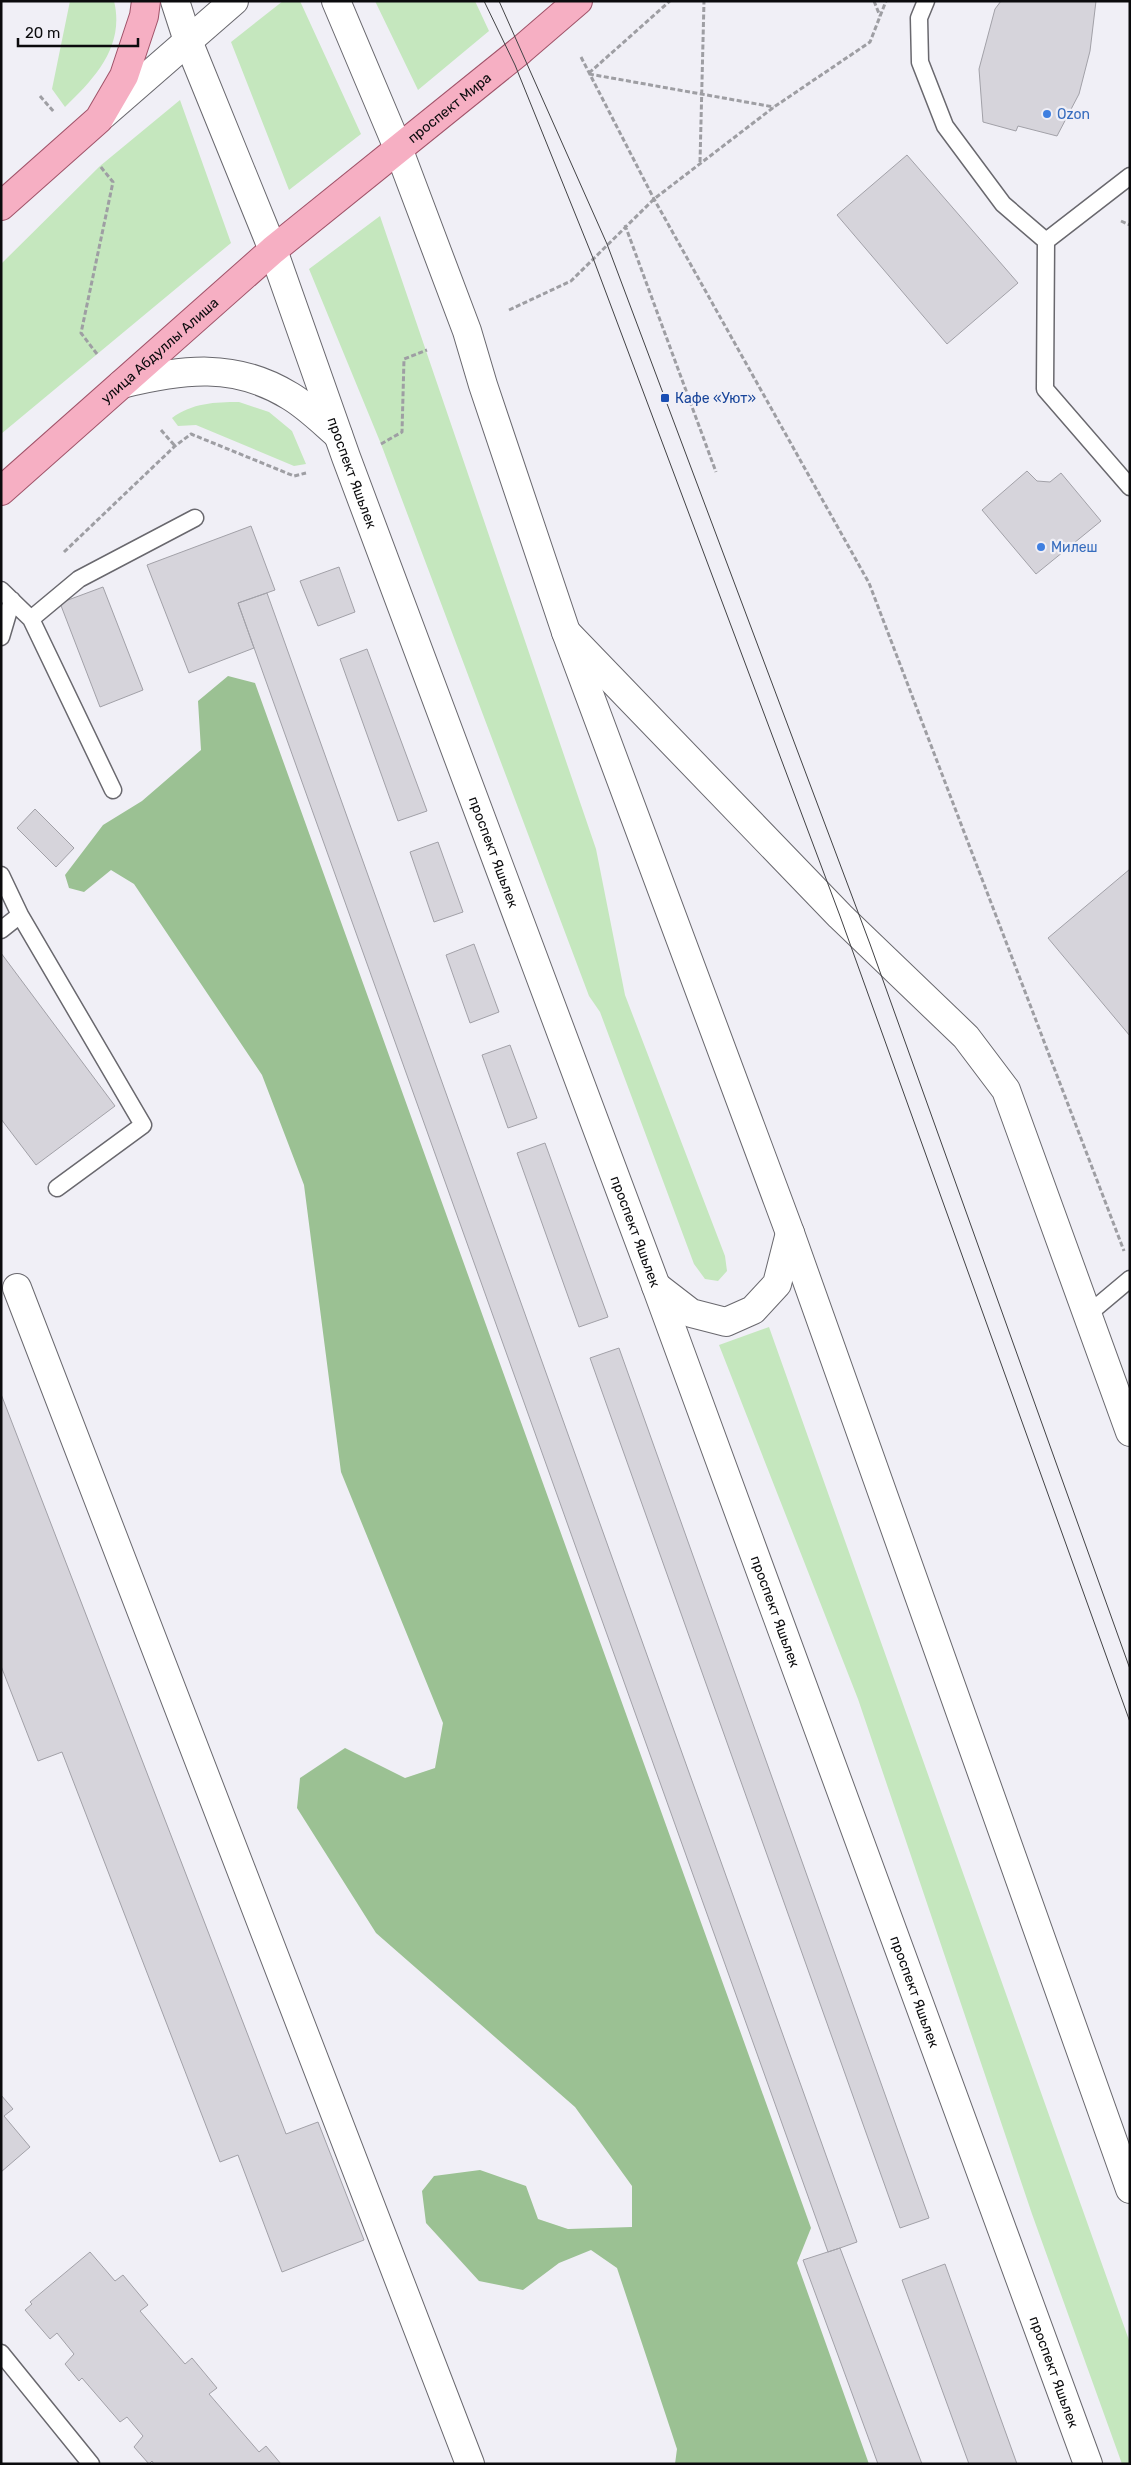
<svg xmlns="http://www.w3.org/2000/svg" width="1131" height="2465" viewBox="0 0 1131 2465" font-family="Rubik,sans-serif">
  <rect width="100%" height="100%" fill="#f0eff6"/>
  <path fill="#c5e7be" d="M 70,1 L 114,1 C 125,46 95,78 65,107 L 52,89 Z
    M 283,1 L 300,1 L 361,134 L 289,190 L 231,42 Z
    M 375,1 L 475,1 L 489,31 L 418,90 Z
    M 180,100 L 231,243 L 1,434 L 1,264 L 100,166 Z
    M 380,216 L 596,849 L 625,995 L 725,1256 L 727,1271 L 718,1281 L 705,1279 L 694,1264 L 600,1012 L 589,996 L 381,444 L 309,269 Z
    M 239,402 L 269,412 L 292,431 L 306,464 L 294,466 L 196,425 L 178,426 L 172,418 C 192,403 215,402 239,402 Z
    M 769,1327 L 1130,2343 L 1130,2464 L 1122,2464 L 1032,2214 L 858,1699 L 719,1345 Z"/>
  <path fill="#9bc193" d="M 228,676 L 255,683 L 811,2228 L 797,2263 L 869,2464 L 675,2464 L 677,2449 L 617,2268 L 591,2250 L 559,2263 L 523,2290 L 479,2281 L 426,2223 L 422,2191 L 434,2176 L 480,2170 L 526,2186 L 538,2219 L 568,2229 L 632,2227 L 632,2186 L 575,2107 L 376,1933 L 297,1808 L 300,1778 L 345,1748 L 405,1778 L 435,1768 L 443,1723 L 341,1472 L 304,1185 L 262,1075 L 134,884 L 111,870 L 84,892 L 69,888 L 65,875 L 103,825 L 142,801 L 201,750 L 198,701 Z"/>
  <path fill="#d6d4db" stroke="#a2a1a8" d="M 1001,1 L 1096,1 L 1090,51 L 1079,94 L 1057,136 L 1018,126 L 1016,131 L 983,122 L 979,69 L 995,9 Z
    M 907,155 L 1018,283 L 947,344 L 837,215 Z
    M 1027,471 L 1037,481 L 1050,482 L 1061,473 L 1101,521 L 1036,574 L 982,510 Z
    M 251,526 L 275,590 L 238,603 L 254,648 L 189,673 L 147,565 Z
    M 339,567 L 355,612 L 318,626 L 300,581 Z
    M 103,587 L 143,690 L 100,707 L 60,603 Z
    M 267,593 L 857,2242 L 840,2248 L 828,2252 L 238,603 Z
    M 367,649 L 427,811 L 398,821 L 340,659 Z
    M 35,809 L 74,848 L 56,867 L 17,828 Z
    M 438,842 L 463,912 L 434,922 L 410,852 Z
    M 1130,869 L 1130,1036 L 1048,938 Z
    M 474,944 L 499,1012 L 470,1023 L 446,955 Z
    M 1,953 L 115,1106 L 36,1165 L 1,1119 Z
    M 510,1045 L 537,1118 L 508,1128 L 482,1055 Z
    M 545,1143 L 608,1317 L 579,1327 L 517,1153 Z
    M 619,1348 L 929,2218 L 900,2228 L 590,1358 Z
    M 1,1394 L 286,2134 L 318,2122 L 364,2240 L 282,2272 L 238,2155 L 220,2162 L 62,1752 L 38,1761 L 1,1666 Z
    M 1,2095 L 13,2109 L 4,2116 L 30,2147 L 1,2172 Z
    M 840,2248 L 922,2464 L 878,2464 L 803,2260 Z
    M 90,2252 L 115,2281 L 123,2275 L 148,2305 L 140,2311 L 185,2364 L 192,2358 L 217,2388 L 209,2394 L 259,2452 L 266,2446 L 281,2464 L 154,2464 L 152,2461 L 149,2464 L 134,2447 L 143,2436 L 127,2417 L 120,2422 L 82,2378 L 79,2381 L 65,2364 L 74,2354 L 57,2333 L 50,2339 L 25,2310 L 32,2304 L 30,2302 Z
    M 945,2264 L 1017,2464 L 969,2464 L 902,2280 Z"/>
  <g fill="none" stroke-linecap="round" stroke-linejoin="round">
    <defs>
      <path id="lane" d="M 926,1 L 919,18 L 920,62 L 945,126 L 1003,204 L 1046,241 L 1045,389 L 1130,487
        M 1046,241 L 1130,176
        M 1,590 L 31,619 L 113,790
        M 31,619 L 79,579 L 195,518
        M 1,637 L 12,600
        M 1,875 L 20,915 L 1,930
        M 20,915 L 143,1125 L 57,1188
        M 1087,1315 L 1130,1279
        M 1,2353 L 91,2464"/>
      <path id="street" d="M 566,632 L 840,916 L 966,1037 L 1006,1090 L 1130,1432
        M 17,1288 L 470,2464"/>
      <g id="secondary">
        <path id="s1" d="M 175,1 L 188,41 L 273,250 L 346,457 L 656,1286 L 1088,2464"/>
        <path d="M 336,1 L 398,148 L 467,331 L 483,385 L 566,632 L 790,1233 L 1130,2189"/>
        <path d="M 103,115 L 234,1"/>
        <path d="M 122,384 C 182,369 235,362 290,396 C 307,406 323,422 338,435"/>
        <path d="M 656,1286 L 691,1313 L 726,1322 L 753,1310 L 777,1284 L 790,1233"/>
      </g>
      <g id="primary">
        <path d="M 1,206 L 99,119 L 124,76 L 144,16 L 146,1"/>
        <path id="s2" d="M 1,491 L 273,250 L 521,50 L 578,1"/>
      </g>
    </defs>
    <use href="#lane" stroke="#69686e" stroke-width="19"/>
    <use href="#street" stroke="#69686e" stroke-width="30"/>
    <use href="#secondary" stroke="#69686e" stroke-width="30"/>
    <use href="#primary" stroke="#a05369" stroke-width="30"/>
    <path stroke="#9e9ea3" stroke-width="3" stroke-dasharray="5 2.5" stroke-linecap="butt" d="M 874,1 L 880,16
      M 581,57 L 654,199 L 869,583 L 1124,1251
      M 589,73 L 670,1
      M 589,74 L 774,107
      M 40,96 L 54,112
      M 700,162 L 704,1
      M 1121,221 L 1130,225
      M 625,225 L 716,472
      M 509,310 L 571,281 L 654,199 L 774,107 L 870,42 L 886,1
      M 97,354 L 81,333 L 113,182 L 100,166
      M 161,430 L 175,446
      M 381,444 L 402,432 L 404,359 L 427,350
      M 64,552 L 175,446 L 191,434 L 294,476 L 306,473"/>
    <use href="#lane" stroke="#fff" stroke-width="16"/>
    <use href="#street" stroke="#fff" stroke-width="28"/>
    <use href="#secondary" stroke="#fff" stroke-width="28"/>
    <use href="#primary" stroke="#f6afc3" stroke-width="28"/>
    <path stroke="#424245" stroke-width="1" d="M 484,1 L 515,65 L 593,258 L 840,916 L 1130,1722
      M 499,1 L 607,244 L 870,944 L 1130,1669"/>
  </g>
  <g fill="#3f7fe0" stroke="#f0eff6" stroke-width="2">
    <circle cx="1047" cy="114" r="5"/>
    <circle cx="1041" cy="547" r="5"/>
  </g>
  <rect fill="#1a4fb4" stroke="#f0eff6" stroke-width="2" x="660" y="393" width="10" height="10" rx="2.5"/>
  <g text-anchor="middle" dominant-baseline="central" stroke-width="4.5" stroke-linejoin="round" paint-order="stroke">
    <g font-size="14" fill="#0b0b0d" stroke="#f0eff6">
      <text stroke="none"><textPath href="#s2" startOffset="590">проспект Мира</textPath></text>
      <text stroke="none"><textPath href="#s2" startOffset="212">улица Абдуллы Алиша</textPath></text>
      <text stroke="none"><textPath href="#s1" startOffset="504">проспект Яшьлек</textPath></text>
      <text stroke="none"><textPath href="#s1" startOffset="909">проспект Яшьлек</textPath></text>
      <text stroke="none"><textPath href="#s1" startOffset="1314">проспект Яшьлек</textPath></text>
      <text stroke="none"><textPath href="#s1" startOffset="1719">проспект Яшьлек</textPath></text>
      <text stroke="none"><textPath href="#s1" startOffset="2124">проспект Яшьлек</textPath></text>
      <text stroke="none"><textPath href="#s1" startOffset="2529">проспект Яшьлек</textPath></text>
    </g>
    <g font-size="14" fill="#366cbe" stroke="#f0eff6" text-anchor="start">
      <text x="1057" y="114">Ozon</text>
      <text x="1051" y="547">Милеш</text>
    </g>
    <g font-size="14" fill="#164399" stroke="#f0eff6" text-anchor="start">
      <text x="675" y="398">Кафе «Уют»</text>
    </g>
  </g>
  <rect width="1131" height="2465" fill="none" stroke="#0b0b0d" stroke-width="5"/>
  <path d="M18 38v8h120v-8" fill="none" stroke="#0b0b0d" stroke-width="2.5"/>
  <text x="25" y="38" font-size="15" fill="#0b0b0d" stroke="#f0eff6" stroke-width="4" paint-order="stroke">20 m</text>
</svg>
